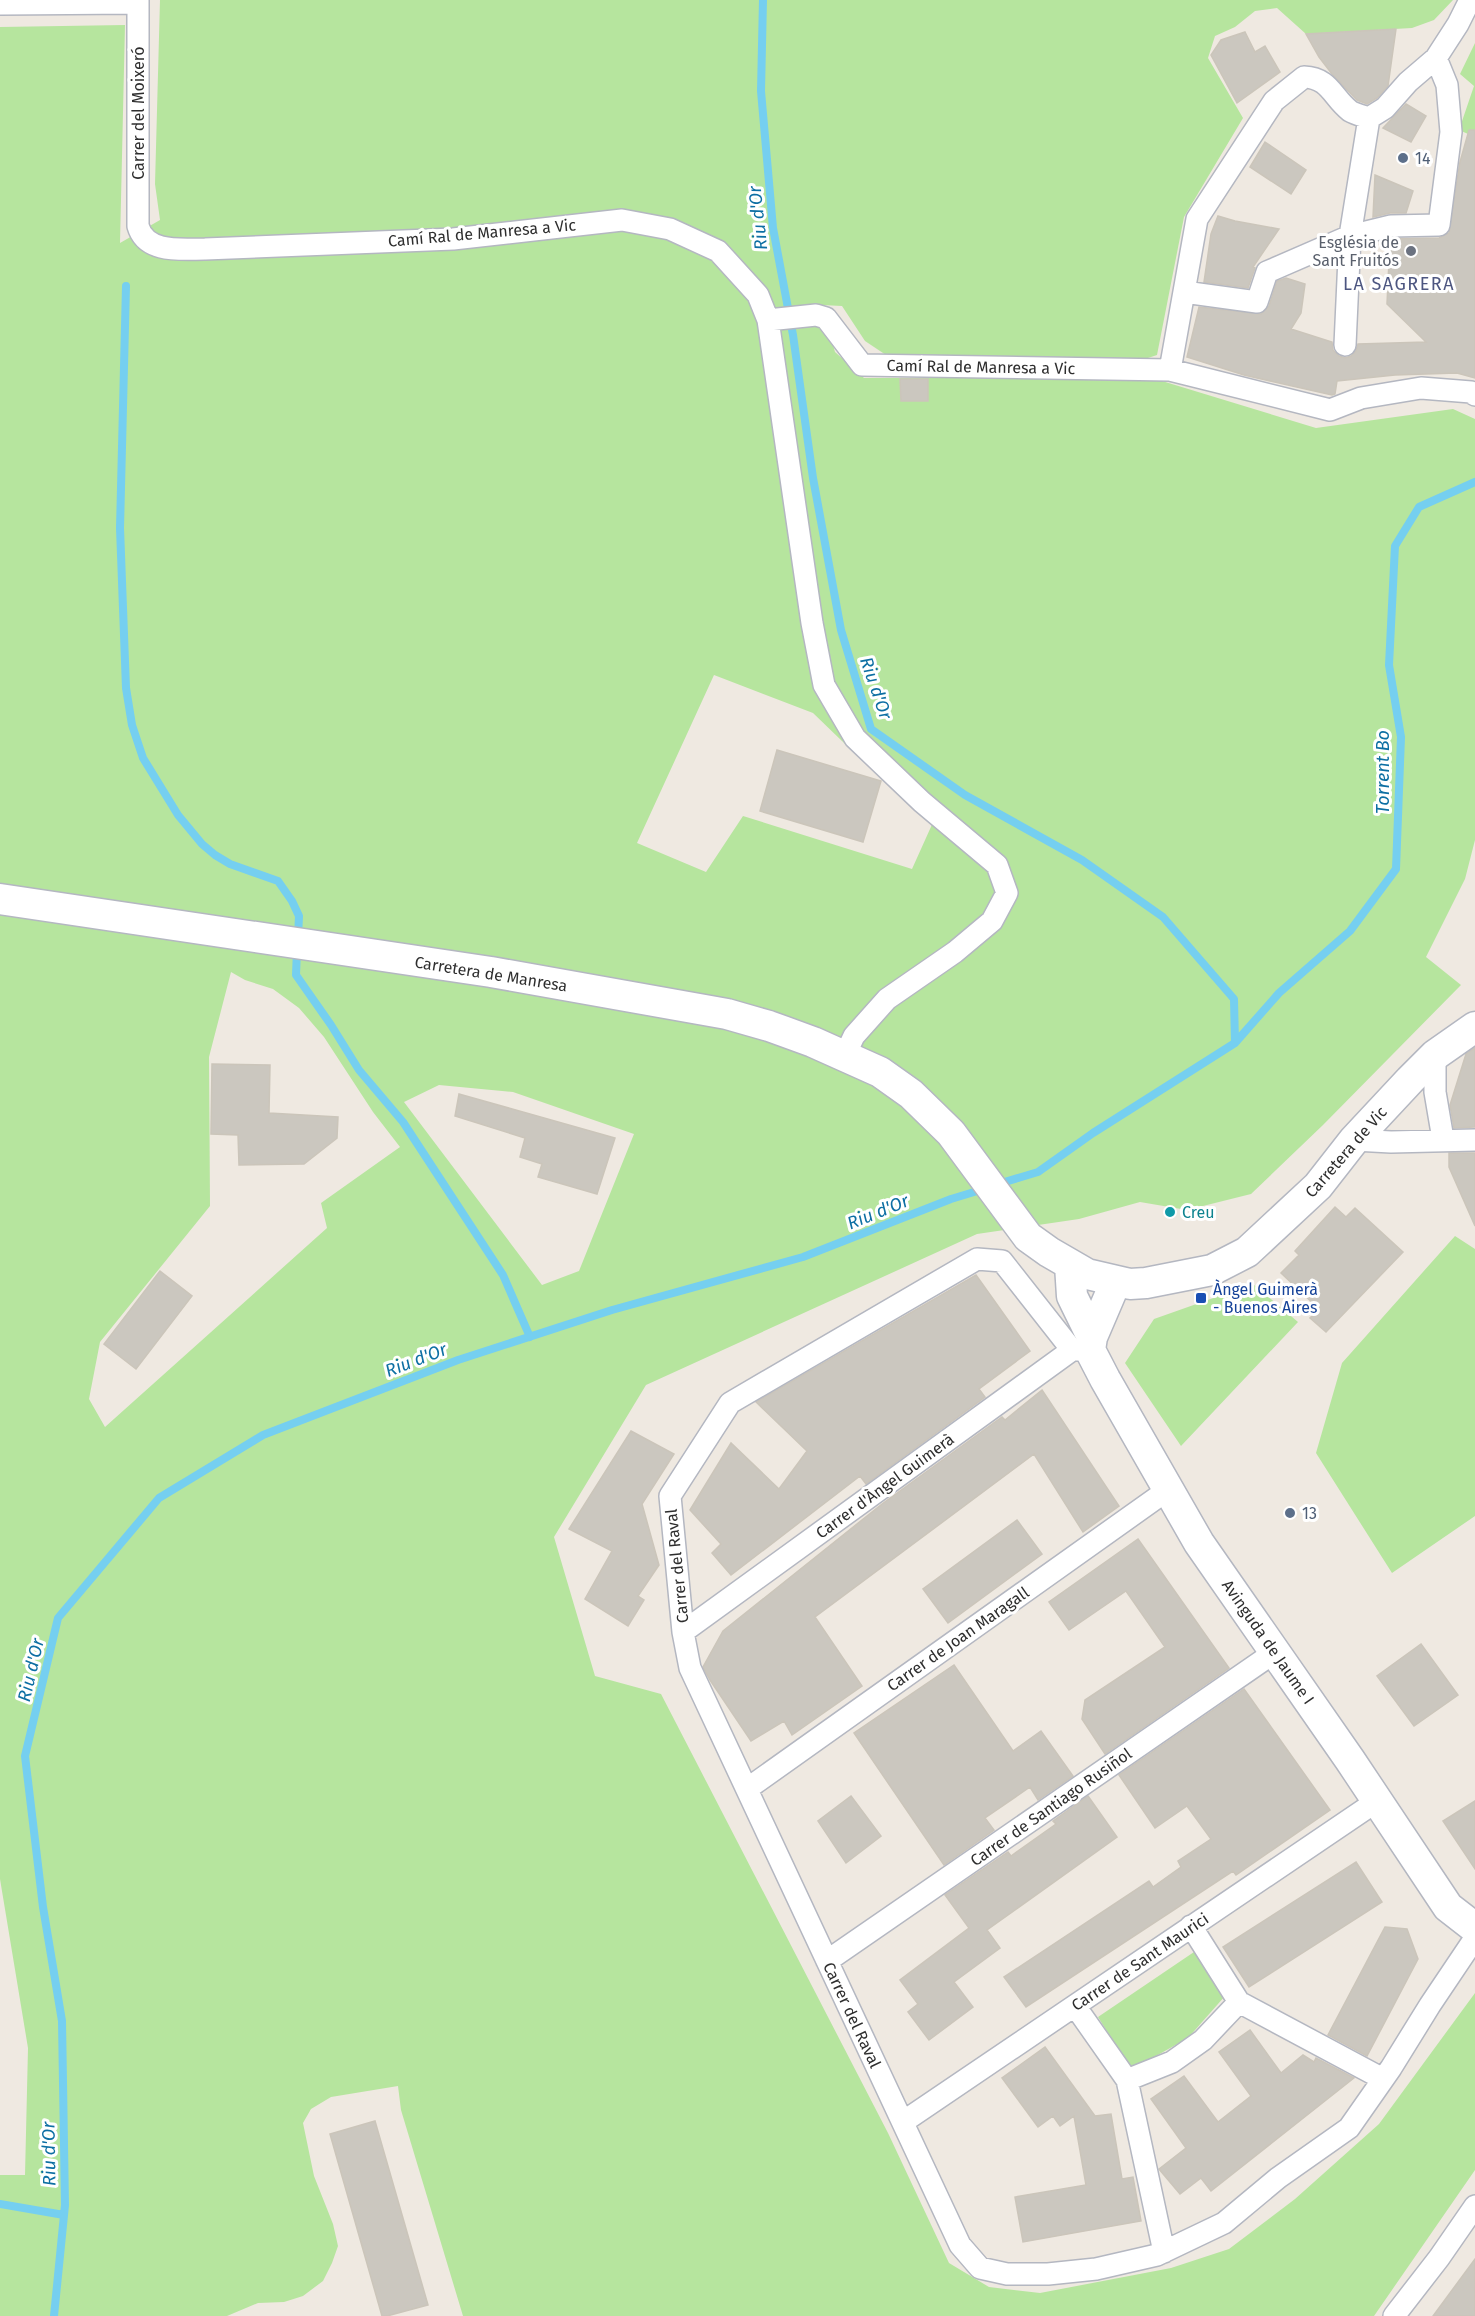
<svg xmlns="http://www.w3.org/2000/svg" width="1475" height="2316" viewBox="0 0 1475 2316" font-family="'Fira Sans',sans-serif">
  <rect width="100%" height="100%" fill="#efe9e1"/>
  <path fill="#b6e59e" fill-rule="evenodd" d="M 160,0 L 1453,0 L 1434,20 L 1412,28 L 1306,34 L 1277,8 L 1255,11 L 1235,27 L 1215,36 L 1208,58 L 1243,118 L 1184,217 L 1157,355 L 1142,360 L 889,357 L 865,341 L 842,306 L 822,305 L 835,352 L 864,378 L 1092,378 L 1162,381 L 1316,428 L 1453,409 L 1475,419 L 1475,840 L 1465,879 L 1426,957 L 1461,985 L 1323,1125 L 1251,1194 L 1187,1210 L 1140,1202 L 1079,1219 L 977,1234 L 646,1385 L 554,1537 L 595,1676 L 661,1694 L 888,2133 L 949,2263 L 989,2287 L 1040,2293 L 1171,2268 L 1229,2249 L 1295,2199 L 1379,2124 L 1475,1993 L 1475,2170 L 1374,2316 L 463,2316 L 401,2110 L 398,2086 L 331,2097 L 311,2109 L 303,2123 L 314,2176 L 333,2224 L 338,2246 L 332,2263 L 323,2281 L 303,2296 L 284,2302 L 258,2303 L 227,2316 L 0,2316 L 0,2175 L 25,2175 L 28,2048 L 0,1879 L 0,27 L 125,25 L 120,243 L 160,220 L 155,184 ZM 714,675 L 813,713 L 871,769 L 939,809 L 912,869 L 743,816 L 706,872 L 637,843 ZM 231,972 L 245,980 L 273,989 L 299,1008 L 324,1037 L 373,1112 L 400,1147 L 321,1203 L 327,1228 L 105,1427 L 89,1399 L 100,1342 L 210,1206 L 209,1057 ZM 439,1085 L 513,1092 L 634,1134 L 579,1271 L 542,1285 L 404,1102 Z
    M 1475,43 L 1475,137 L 1459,130 L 1474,86 L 1460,74 Z
    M 1455,1236 L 1475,1249 L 1475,1516 L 1392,1573 L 1316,1453 L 1342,1363 Z
    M 1253,1284 L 1298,1322 L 1181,1446 L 1125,1363 L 1154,1319 Z
    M 1194,1952 L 1225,1996 L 1188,2038 L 1131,2070 L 1098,2017 Z"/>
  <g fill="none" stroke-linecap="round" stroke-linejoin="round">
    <path stroke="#75cff0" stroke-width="8" d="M 763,0 L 761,91 L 773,228 L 793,335 L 813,478 L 841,630 L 871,729 L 965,795 L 1082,860 L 1163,917 L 1234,999 L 1235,1043 L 1093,1133 L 1038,1172 L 998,1184
      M 126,286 L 120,528 L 126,688 L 132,725 L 143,758 L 178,815 L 202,844 L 215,855 L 230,864 L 278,881 L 292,901 L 299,916 L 298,937
      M 297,949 L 296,975 L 331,1025 L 359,1070 L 403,1122 L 503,1275 L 530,1337
      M 1235,1043 L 1279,993 L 1350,931 L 1396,869 L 1401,737 L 1389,665 L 1395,546 L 1419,507 L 1475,482
      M 0,2204 L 64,2215
      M 54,2316 L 65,2205 L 62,2021 L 43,1907 L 25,1756 L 58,1618 L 159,1498 L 263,1435 L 458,1360 L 612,1310 L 803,1257 L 951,1199 L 984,1189"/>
  </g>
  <path fill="#cbc7bf" stroke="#cbc5ba" stroke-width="1.5" d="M 1396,29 L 1388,86 L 1377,98 L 1367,104 L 1357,100 L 1332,74 L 1319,57 L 1306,34 Z
    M 1245,32 L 1255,52 L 1265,46 L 1280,72 L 1237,103 L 1211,55 L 1221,40 Z
    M 1406,104 L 1426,116 L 1411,142 L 1383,128 Z
    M 1469,130 L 1475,130 L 1475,378 L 1457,373 L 1395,375 L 1337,381 L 1335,394 L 1332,395 L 1244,375 L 1187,357 L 1199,307 L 1261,314 L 1269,306 L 1277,281 L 1286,278 L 1305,284 L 1301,313 L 1291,329 L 1332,342 L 1333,350 L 1339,356 L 1345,358 L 1351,356 L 1356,351 L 1358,344 L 1426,342 L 1387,304 L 1390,239 L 1439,238 L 1449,233 L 1460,162 Z
    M 1265,142 L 1306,170 L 1291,194 L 1250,167 Z
    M 1375,175 L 1413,191 L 1406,213 L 1390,213 L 1373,217 Z
    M 1218,216 L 1235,221 L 1279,229 L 1253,267 L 1255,268 L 1248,288 L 1204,282 L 1211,234 Z
    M 900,379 L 928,379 L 928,401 L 901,401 Z
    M 777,750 L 881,781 L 863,842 L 760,811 Z
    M 1475,1048 L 1475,1127 L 1454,1128 L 1450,1105 L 1466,1054 Z
    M 212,1064 L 270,1065 L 269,1113 L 338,1117 L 337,1138 L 304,1164 L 239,1165 L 238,1135 L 211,1134 Z
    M 459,1094 L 615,1138 L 597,1194 L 538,1177 L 542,1164 L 520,1157 L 525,1138 L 455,1116 Z
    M 1449,1153 L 1475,1153 L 1475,1226 L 1449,1167 Z
    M 1335,1207 L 1346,1217 L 1355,1208 L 1403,1252 L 1326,1332 L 1310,1318 L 1319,1309 L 1281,1273 L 1299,1255 L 1295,1251 Z
    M 160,1271 L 192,1296 L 136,1369 L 104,1344 Z
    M 976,1275 L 1030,1351 L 979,1389 L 985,1397 L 866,1484 L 860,1476 L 731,1575 L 712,1553 L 721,1544 L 690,1510 L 731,1443 L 779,1489 L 807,1451 L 756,1402 Z
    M 1042,1390 L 1119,1506 L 1083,1532 L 1034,1454 L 815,1617 L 862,1686 L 792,1735 L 784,1721 L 751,1741 L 710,1680 L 703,1667 L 723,1631 L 882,1504 L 1002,1417 L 1005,1420 Z
    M 631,1431 L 674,1454 L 642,1504 L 659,1565 L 638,1596 L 644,1600 L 628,1626 L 585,1599 L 612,1551 L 569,1529 Z
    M 1017,1520 L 1042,1554 L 948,1623 L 923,1589 Z
    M 1138,1539 L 1229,1668 L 1105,1754 L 1082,1719 L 1085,1700 L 1165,1647 L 1126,1591 L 1069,1630 L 1049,1602 Z
    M 1421,1644 L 1458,1695 L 1414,1726 L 1377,1676 Z
    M 954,1665 L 1013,1751 L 1041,1731 L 1073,1776 L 1038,1800 L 1030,1787 L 985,1818 L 994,1830 L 944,1865 L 854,1733 Z
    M 1244,1689 L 1330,1810 L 1236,1875 L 1233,1871 L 1026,2007 L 1004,1977 L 1149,1881 L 1153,1887 L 1181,1867 L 1178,1861 L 1211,1839 L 1187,1806 L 1155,1828 L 1119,1775 Z
    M 851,1796 L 881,1836 L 846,1863 L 818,1821 Z
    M 1088,1796 L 1117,1837 L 987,1930 L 1000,1948 L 954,1982 L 973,2007 L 929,2040 L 908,2012 L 918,2004 L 900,1980 L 969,1928 L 945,1895 L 1008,1852 L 1011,1856 L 1056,1824 L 1053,1821 Z
    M 1475,1801 L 1475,1869 L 1443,1821 Z
    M 1356,1862 L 1382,1902 L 1249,1987 L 1223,1947 Z
    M 1385,1927 L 1407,1929 L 1418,1959 L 1367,2056 L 1328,2035 Z
    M 1250,2030 L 1281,2073 L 1303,2055 L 1314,2062 L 1316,2058 L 1354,2078 L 1211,2191 L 1201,2178 L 1180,2194 L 1159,2169 L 1186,2148 L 1151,2099 L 1184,2076 L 1218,2122 L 1251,2096 L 1219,2052 Z
    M 1045,2047 L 1095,2116 L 1111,2114 L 1122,2179 L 1133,2177 L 1141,2221 L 1023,2242 L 1015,2197 L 1086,2185 L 1074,2116 L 1060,2126 L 1053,2116 L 1038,2127 L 1002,2078 Z
    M 375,2121 L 428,2305 L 387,2316 L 382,2316 L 330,2134 Z
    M 1475,2259 L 1475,2316 L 1433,2316 Z"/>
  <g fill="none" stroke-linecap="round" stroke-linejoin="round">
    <defs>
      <path id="street" d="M 138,0 L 138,226 C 146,254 182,249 205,249 L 453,239 L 622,220 L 670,229 L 718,251 L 758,295 L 768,320 L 812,623 L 824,685 L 855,738 L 922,802 L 997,865 L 1007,893 L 992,921 L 955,952 L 887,999 L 854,1036 L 845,1055
        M 0,4 L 137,3
        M 1369,118 L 1385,108 L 1408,82 L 1436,58 L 1458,24 L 1470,0
        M 1184,292 L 1257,302 L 1267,272 L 1350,236 L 1391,226 L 1439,225 L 1451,132 L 1447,85 L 1436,58
        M 768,320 L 816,315 L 826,318 L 862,365 L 1170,370 L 1330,410 L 1361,398 L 1421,388 L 1471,392 L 1475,395
        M 1345,345 L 1350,236 L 1369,118
        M 1170,370 L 1197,219 L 1274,101 L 1304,77 C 1330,78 1332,97 1350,111 C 1355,114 1363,116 1369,118
        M 1435,1055 L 1435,1092 L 1443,1139
        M 1354,1140 L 1391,1142 L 1475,1140
        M 1072,1350 L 1002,1261 L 977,1259 L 730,1403 L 670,1496 L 683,1632 L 690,1668 L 960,2245 L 980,2268 L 1007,2274 L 1048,2274 L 1096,2269 L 1157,2255 L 1224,2223 L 1278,2178 L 1349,2128 L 1391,2068 L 1430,2005 L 1475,1938
        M 683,1632 L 1072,1350 L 1086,1350
        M 747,1789 L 1169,1489
        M 1191,1926 L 1239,2002 L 1383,2079
        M 827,1961 L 1275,1652
        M 1075,2006 L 1127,2080 L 1164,2252
        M 1127,2080 L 1172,2062 L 1203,2040 L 1239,2002
        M 903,2122 L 1377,1801
        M 1394,2316 L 1439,2258 L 1475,2206"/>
      <path id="secondary" d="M 0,899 L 491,972 L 727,1014 L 769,1026 L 813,1042 L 880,1072 L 911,1094 L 951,1133 L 1028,1237 L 1049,1252 L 1087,1274 L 1130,1284 L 1146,1283 L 1212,1270 L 1247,1252 L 1318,1186 L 1354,1140 L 1410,1080 L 1435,1055 L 1475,1027
        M 1070,1265 L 1072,1296 L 1092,1337
        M 1116,1281 L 1092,1337 L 1090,1350 L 1105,1379 L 1199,1543 L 1350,1760 L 1448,1907 L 1475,1928"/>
    </defs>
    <use href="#street" stroke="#b4b7c1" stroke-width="24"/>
    <use href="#secondary" stroke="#b4b7c1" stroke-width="33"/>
    <use href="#street" stroke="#fff" stroke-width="21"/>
    <use href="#secondary" stroke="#fff" stroke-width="30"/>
  </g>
  <g fill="#5c6f8a" stroke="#fff" stroke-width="2">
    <circle cx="1403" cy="158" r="6"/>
    <circle cx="1290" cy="1513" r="6"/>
  </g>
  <circle fill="#6b7280" stroke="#fff" stroke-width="2" cx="1411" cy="251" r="6"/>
  <circle fill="#0f9aa8" stroke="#fff" stroke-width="2" cx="1170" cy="1212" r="6"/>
  <rect fill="#1a4fb4" stroke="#fff" stroke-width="2" x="1195" y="1292" width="12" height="12" rx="3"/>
  <g text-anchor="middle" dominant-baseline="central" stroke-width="6" stroke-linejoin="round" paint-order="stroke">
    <g font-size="16" fill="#2e2e2e" stroke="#fff">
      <text transform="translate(138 113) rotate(-90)">Carrer del Moixeró</text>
      <text transform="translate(482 233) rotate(-5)">Camí Ral de Manresa a Vic</text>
      <text transform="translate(981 367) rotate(1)">Camí Ral de Manresa a Vic</text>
      <text transform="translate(491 974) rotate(9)">Carretera de Manresa</text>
      <text transform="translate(1346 1152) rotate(-49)">Carretera de Vic</text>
      <text transform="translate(885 1486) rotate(-36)">Carrer d'Àngel Guimerà</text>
      <text transform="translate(677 1566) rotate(-96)">Carrer del Raval</text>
      <text transform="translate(958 1639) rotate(-35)">Carrer de Joan Maragall</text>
      <text transform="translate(1268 1642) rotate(55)">Avinguda de Jaume I</text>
      <text transform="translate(1051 1807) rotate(-35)">Carrer de Santiago Rusiñol</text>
      <text transform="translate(1140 1962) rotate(-34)">Carrer de Sant Maurici</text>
      <text transform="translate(852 2015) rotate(65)">Carrer del Raval</text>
    </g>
    <g font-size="16" fill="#4e5e75" stroke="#fff" text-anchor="start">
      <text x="1415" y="158">14</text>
      <text x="1302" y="1513">13</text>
    </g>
    <g font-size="16" fill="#5b616d" stroke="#fff" text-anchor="end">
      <text x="1399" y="242">Església de<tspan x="1399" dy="18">Sant Fruitós</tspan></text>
    </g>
    <g font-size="16" fill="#0d838f" stroke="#fff" text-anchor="start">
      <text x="1182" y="1212">Creu</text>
    </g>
    <g font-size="16" fill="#164399" stroke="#fff" text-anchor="start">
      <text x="1213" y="1289">Àngel Guimerà<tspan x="1213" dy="18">- Buenos Aires</tspan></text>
    </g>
    <g font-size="18" font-style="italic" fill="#0d6fa3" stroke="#fff">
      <text transform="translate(758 218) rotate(-96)">Riu d'Or</text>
      <text transform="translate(876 688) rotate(71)">Riu d'Or</text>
      <text transform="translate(1383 772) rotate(-90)">Torrent Bo</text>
      <text transform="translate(878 1212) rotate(-22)">Riu d'Or</text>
      <text transform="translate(416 1360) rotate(-21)">Riu d'Or</text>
      <text transform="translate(31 1670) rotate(-77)">Riu d'Or</text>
      <text transform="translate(49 2154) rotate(-91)">Riu d'Or</text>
    </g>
    <g font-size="18" letter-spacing="1.5" fill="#4d5680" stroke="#fff">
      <text x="1399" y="284">LA SAGRERA</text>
    </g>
  </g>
</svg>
